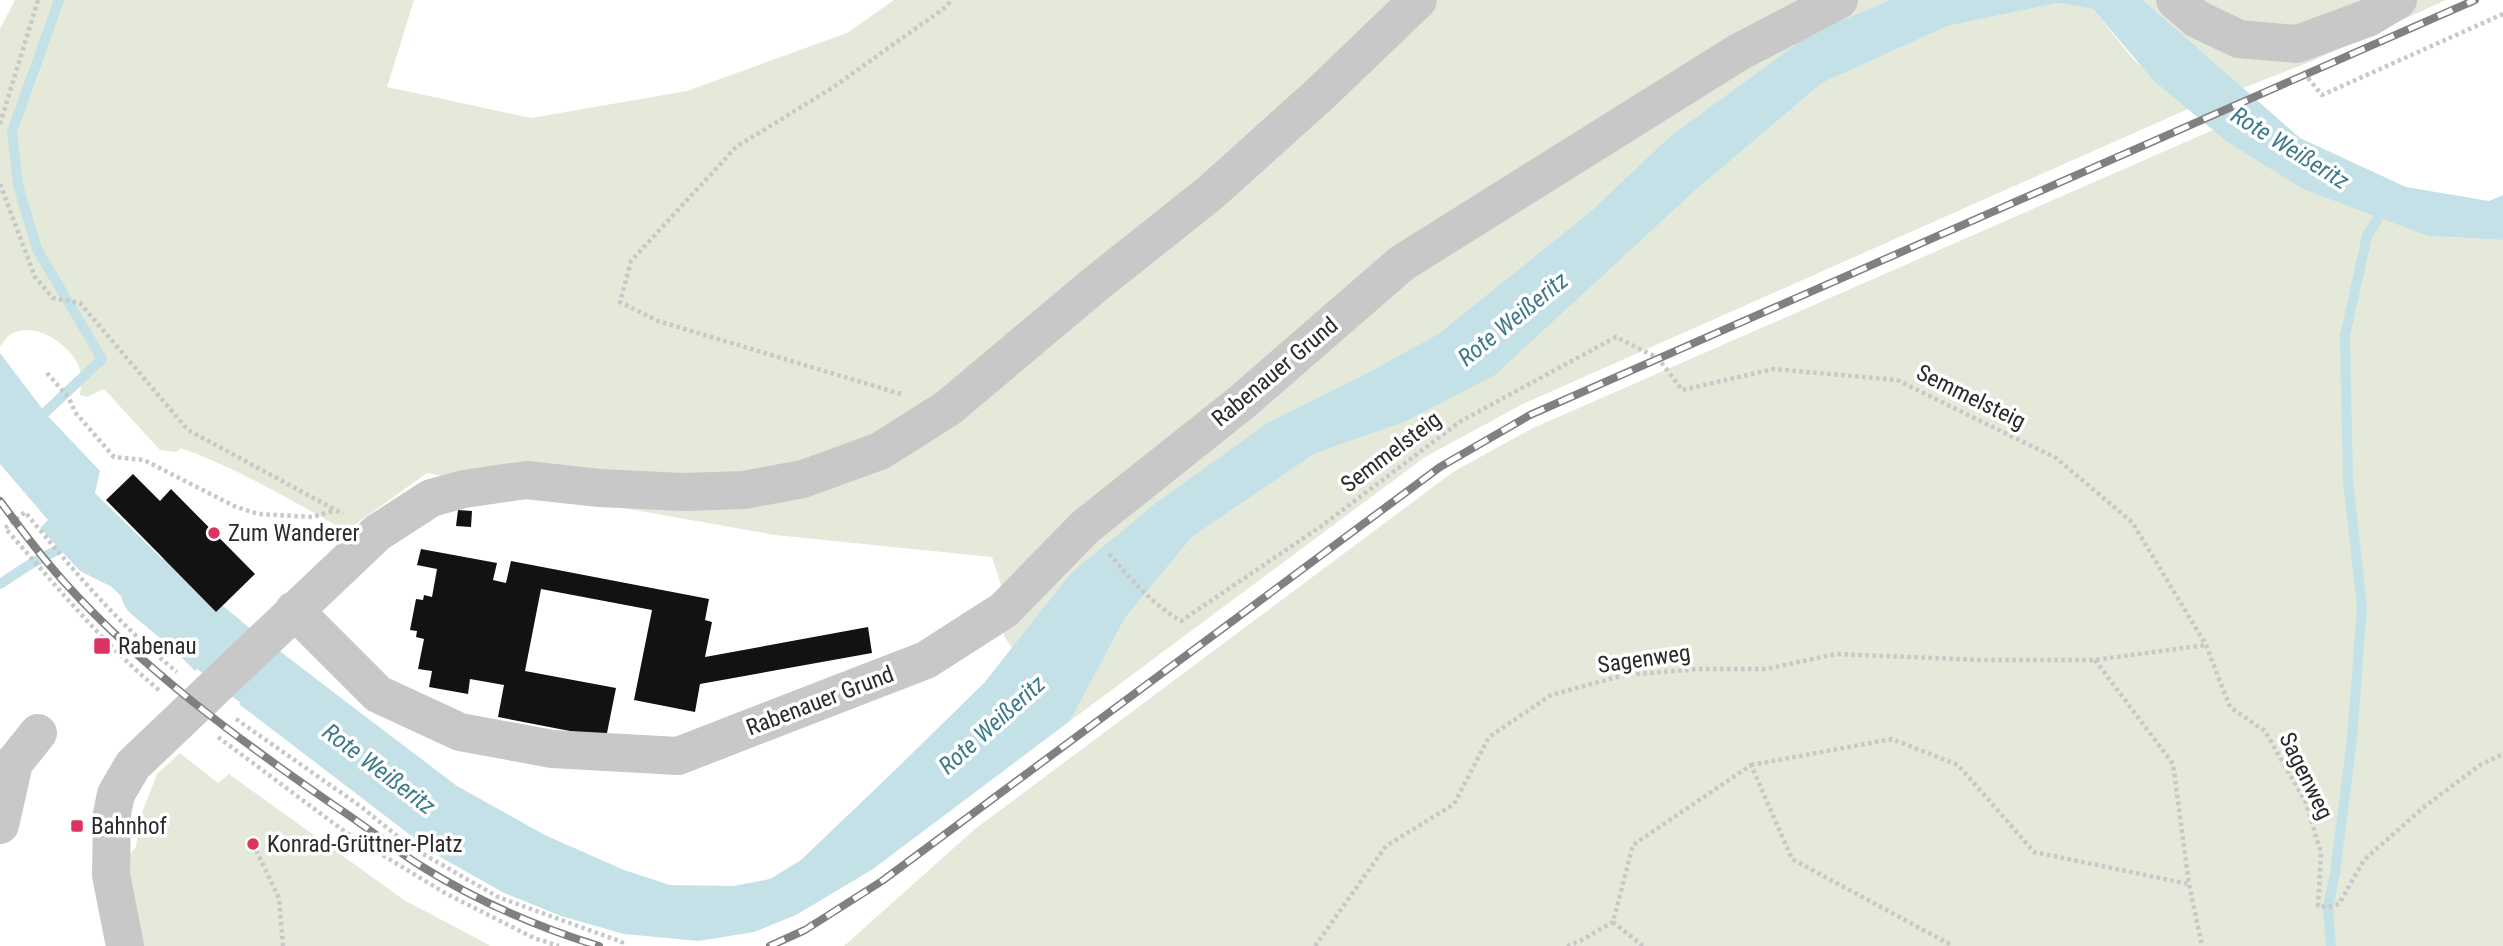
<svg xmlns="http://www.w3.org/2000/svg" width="2503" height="946" viewBox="0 0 2503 946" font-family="'Roboto Condensed',sans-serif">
  <rect width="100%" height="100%" fill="#fff"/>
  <path fill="#e4e9d9" d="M 15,0 L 414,0 L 387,87 L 531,118 L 687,91 L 847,33 L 894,0 L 1890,0 L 1811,33 L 1669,137 L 1592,210 L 1438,334 L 1358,378 L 1071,573 L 1012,648 L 1004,636 L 1004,594 L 992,557 L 775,535 L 427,473 L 346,531 C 293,501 239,469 181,448 L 176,452 L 160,450 L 104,389 L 87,397 L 80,395 C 81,386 82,376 79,367 C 71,345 35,320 11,334 C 7,336 3,343 0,347 L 0,29 Z
    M 2143,0 L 2446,0 L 2312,61 L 2243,88 Z
    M 2058,3 L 2093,9 L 2133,59 L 2188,109 L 1523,404 L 1425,457 L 1070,721 L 1125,618 L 1192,537 L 1314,454 L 1404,422 L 1691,194 L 1822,83 L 1948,26 Z
    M 2213,130 L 2226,141 L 2428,236 L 2503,240 L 2503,946 L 844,946 L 975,829 L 1453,472 L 1533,428 Z
    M 180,753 L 218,783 L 229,774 L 404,900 L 491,946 L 139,946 L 121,864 L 136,847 L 140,818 L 157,774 Z"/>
  <path fill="#c5e1e8" d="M 1890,0 L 2143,0 L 2300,138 L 2406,187 L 2489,201 L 2503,195 L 2503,240 L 2428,236 L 2303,189 L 2226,141 L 2153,80 L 2093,9 L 2058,3 L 1948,26 L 1822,83 L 1691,194 L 1495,375 L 1404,422 L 1314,454 L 1192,537 L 1125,618 L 1070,721 L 873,869 L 796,915 L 754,932 L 699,941 L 624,934 L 561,916 L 504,893 L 435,854 L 239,704 L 287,657 L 457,786 L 545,835 L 624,870 L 670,885 L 733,886 L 770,879 L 801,860 L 893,772 L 984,683 L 1071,573 L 1156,503 L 1269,422 L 1358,378 L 1438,334 L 1592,210 L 1669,137 L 1811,33 Z
    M 0,353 L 47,415 L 100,471 L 95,493 L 216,612 L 238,631 L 195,671 L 112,587 L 80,571 L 40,528 L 48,520 L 0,464 Z"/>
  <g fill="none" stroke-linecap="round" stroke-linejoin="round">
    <path stroke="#c5e1e8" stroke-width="10" d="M 35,422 L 102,359 L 37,249 L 18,185 L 12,132 L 59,0
      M 0,584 L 29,565 L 70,543
      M 2331,946 L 2328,907 L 2335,873 L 2352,739 L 2362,607 L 2348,481 L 2345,336 L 2367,236 L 2385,207"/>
    <path stroke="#c5e1e8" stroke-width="65" d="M 153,590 L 229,653 L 333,733"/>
  </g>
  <path fill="#121212" d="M 133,474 L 160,501 L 171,489 L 255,574 L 216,612 L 106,500 Z
    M 458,510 L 472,511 L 471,527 L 456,526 Z
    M 421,549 L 497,563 L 493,580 L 506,583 L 511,561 L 709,599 L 705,620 L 712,622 L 705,657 L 868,627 L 872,653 L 700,684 L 695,712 L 634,700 L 652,610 L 541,589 L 525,671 L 616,688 L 606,738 L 498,717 L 504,685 L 470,679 L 468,694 L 429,687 L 432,671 L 418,669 L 424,639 L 416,637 L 417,631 L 410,630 L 416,599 L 423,600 L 424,595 L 432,597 L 437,569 L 417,565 Z"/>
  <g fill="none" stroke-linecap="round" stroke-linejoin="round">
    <path stroke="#c8c8c8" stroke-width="4.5" stroke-dasharray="3.5 3.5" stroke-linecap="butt" d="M 2308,78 L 2322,95 L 2503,14
      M 0,124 L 38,0
      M 0,184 L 35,277 L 53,298 L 80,303 L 188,430 L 343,514
      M 47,373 L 69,398 L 75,412 L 114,457 L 144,460 L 234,506 L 258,514 L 313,517 L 335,510
      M 901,394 L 658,321 L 620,302 L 631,261 L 736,147 L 832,88 L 946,7 L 951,0
      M 1109,554 C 1131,579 1152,604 1181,621 L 1320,527 L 1461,421 L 1616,337 L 1658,358 L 1682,390 L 1774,369 L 1897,380 L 2056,458 L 2132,522 L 2206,645 L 2230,707 L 2265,731 L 2306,803 L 2321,853 L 2318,906 L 2328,907 L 2339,904 L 2364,860 L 2424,807 L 2480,765 L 2503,754
      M 2095,660 L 2173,764 L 2189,884 L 2202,946
      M 159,690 C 100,641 56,585 5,528 L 25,512 C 72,569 119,625 177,672
      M 236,719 L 360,806 L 411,847 L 498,897 L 622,942 L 622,946
      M 218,737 L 348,834 L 445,893 L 534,938 L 559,946
      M 1751,765 L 1892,739 L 1958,765 L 2034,852 L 2189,884
      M 253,844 L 279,898 L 283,946
      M 1315,946 L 1386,846 L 1454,804 L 1489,737 L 1551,695 L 1624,675 L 1700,669 L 1766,669 L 1836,654 L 1983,660 L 2094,660 L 2206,645
      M 1567,946 L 1580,941 L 1613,922
      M 1643,946 L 1613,922 L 1633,845 L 1751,765 L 1792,859 L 1953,946"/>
    <path stroke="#c8c8c8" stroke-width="38" d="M 2175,0 L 2197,19 L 2239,39 L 2297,44 L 2368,18 L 2398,0
      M 294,610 L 378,694 L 460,732 L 552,749 L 678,756 L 926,660 L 1004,610 L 1085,527 L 1242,402 L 1402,263 L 1739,52 L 1839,0
      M 0,825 L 14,763 L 38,733
      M 125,946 L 111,875 L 112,814 L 116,794 L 133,765 L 377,533 L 431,498 L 464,489 L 526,480 L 600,488 L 683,492 L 744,490 L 803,479 L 880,451 L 948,408 L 1093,286 L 1210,193 L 1320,94 L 1418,0"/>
    <defs>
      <path id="rail" d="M 0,501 C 21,529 42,558 66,584 C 144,670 239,740 335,806 C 364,825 391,847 421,866 C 477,901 537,927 599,946
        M 770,946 L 805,930 L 882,881 L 1440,467 L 1530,415 L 2475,0"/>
    </defs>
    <use href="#rail" stroke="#808080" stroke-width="8"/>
    <use href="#rail" stroke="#fff" stroke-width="5" stroke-dasharray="16" stroke-linecap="butt"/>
  </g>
  <g fill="#dc3460" stroke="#fff" stroke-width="2.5">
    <circle cx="214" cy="533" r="7"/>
    <rect x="93" y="637" width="18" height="18" rx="3.5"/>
    <rect x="70" y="819" width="14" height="14" rx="3.5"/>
    <circle cx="253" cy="844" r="7"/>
  </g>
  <g text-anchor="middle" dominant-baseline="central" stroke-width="7" stroke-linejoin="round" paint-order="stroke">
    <g font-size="23" fill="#2b2b2b" stroke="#fff">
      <text transform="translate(1275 372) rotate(-40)">Rabenauer Grund</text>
      <text transform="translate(1971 397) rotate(26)">Semmelsteig</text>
      <text transform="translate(1391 452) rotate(-37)">Semmelsteig</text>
      <text transform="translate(1644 659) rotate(-8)">Sagenweg</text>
      <text transform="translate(820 701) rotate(-21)">Rabenauer Grund</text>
      <text transform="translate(2306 776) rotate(64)">Sagenweg</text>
    </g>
    <g font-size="23" fill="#2b2b2b" stroke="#fff" text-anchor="start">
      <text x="228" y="533">Zum Wanderer</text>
      <text x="118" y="646">Rabenau</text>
      <text x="91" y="826">Bahnhof</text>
      <text x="267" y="844">Konrad-Grüttner-Platz</text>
    </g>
    <g font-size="24" font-style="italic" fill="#3e7a89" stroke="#fff">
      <text transform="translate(2290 148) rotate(32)">Rote Weißeritz</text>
      <text transform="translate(1513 319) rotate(-39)">Rote Weißeritz</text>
      <text transform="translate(992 725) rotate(-42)">Rote Weißeritz</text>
      <text transform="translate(379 769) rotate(37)">Rote Weißeritz</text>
    </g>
  </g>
</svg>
